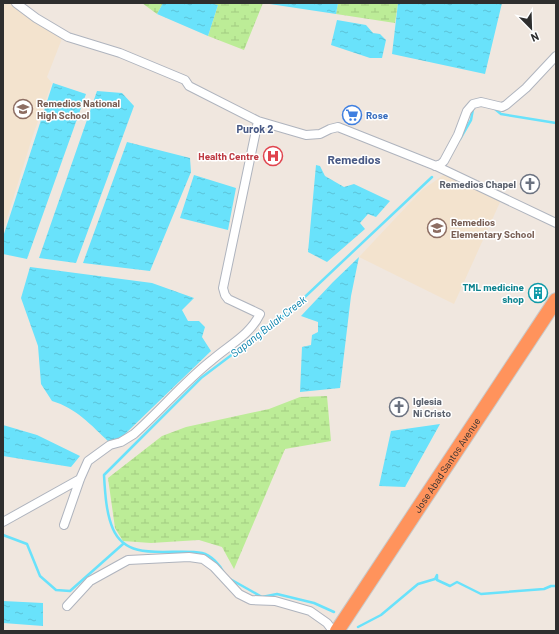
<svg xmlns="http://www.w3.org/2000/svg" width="559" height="634" viewBox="0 0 559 634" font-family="Barlow,sans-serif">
  <defs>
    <pattern id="wetland-marsh" width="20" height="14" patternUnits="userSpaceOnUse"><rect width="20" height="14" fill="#bcec97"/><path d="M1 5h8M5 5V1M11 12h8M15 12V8" fill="none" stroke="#a2cb82"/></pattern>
    <pattern id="water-ripples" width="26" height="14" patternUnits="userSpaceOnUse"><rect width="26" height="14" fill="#69e2fb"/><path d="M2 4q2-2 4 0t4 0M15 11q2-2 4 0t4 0" fill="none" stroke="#5bc2d7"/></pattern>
  </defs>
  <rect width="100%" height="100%" fill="#f0e7df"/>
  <path fill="#f3e3ce" d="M 3,3 L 13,3 L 63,36 L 47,77 L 52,83 L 33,135 L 3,231 Z
    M 445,174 L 501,200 L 454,304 L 359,257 L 422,190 Z"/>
  <path fill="url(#wetland-marsh)" d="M 142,3 L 163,3 L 157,14 Z
    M 209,3 L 263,3 L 244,50 L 208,36 L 218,5 Z
    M 338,3 L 398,3 L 395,23 L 336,14 Z
    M 327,396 L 331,441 L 285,449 L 234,569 L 222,547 L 199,540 L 151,543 L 123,541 L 115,528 L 108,478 L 162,436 L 186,427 L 269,409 L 300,397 Z"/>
  <path fill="url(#water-ripples)" d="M 163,3 L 209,3 L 218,5 L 208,36 L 157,14 Z
    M 263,3 L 338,3 L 336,14 Z
    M 398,3 L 502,3 L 485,74 L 392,54 Z
    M 337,20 L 366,25 L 373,33 L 380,34 L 386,40 L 382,58 L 370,58 L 331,45 Z
    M 53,83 L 86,94 L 27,259 L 3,254 L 3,237 Z
    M 97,91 L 122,93 L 134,106 L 76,263 L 39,258 Z
    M 127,142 L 190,158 L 191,172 L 150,271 L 83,263 Z
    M 316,165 L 320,166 L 325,176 L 344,187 L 354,184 L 390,201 L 376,217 L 368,214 L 360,223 L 365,229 L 327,262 L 308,252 Z
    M 194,175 L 236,188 L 228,230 L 180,218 Z
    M 359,257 L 351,296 L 340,388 L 300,392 L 302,347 L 311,345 L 312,335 L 318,332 L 318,322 L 301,316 L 333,282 Z
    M 30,267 L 152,283 L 194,298 L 182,310 L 188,321 L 199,321 L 205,327 L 202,337 L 211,351 L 123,436 L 109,442 C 91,425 76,408 52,401 L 41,384 L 38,346 L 21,298 Z
    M 440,424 L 405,487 L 379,486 L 391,431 Z
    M 3,425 L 37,435 L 80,456 L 71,467 L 3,456 Z
    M 3,601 L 43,603 L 43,626 L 3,623 Z"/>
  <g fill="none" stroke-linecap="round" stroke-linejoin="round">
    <path stroke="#69e2fb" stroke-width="2.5" d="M 495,109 L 501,114 L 556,123
      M 460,139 L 471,120 L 473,109
      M 3,535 L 27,544 L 40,576 L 56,590 L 70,591 L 123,544
      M 224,573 C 220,565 211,555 202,553 C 174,547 128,564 113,529 C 106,513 105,492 104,475 L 201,378 L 291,310 L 432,177
      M 230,579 L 262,597 L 277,594 L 314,603 L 334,612
      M 358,627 L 381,615 L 418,584 L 435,579 L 437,575 L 437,580 L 450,586 L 457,582 L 481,594 L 544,589 L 551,586 L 556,586"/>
    <defs>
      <path id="street" d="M 16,3 L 36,18 L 68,37 L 120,53 L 185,80 L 189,86 L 258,121 L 306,135 L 320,134 L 330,129 L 338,127 L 436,166 L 556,223
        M 435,166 L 441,164 L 444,161 L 458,135 L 467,111 L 473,104 L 481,102 L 502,107 L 506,105 L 526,88 L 556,56
        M 3,522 L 80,479
        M 64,525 L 80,479 L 88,461 L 110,445 L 121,442 L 134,434 C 161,410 184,382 212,360 C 229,345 250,335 260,314 L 228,299 L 225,295 L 223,288 L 258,121
        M 67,606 L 90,581 L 128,560 L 189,557 L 203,559 L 214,567 L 239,594 L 251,600 L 275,601 L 310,611 L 327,623 L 333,631"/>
      <g id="highway">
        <path id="s1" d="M 337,631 L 556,300"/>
      </g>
    </defs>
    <use href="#street" stroke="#afb4be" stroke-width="10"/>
    <use href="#highway" stroke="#c9c9c9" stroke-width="16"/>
    <use href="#street" stroke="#fff" stroke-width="8"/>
    <use href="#highway" stroke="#ff935c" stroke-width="14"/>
  </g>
  <defs>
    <symbol id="school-ring" viewBox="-11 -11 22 22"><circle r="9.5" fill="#fff" stroke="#8d6e63" stroke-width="1.5"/><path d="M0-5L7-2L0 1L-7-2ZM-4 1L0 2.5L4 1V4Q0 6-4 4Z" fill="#8d6e63"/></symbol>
    <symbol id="supermarket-ring" viewBox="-11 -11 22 22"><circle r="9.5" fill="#fff" stroke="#3f7fe0" stroke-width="1.5"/><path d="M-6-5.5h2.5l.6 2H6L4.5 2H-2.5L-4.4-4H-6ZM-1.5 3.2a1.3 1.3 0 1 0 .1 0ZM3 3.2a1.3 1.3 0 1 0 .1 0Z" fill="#3f7fe0"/></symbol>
    <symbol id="hospital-ring" viewBox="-11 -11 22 22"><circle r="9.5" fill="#fff" stroke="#e0444e" stroke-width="1.5"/><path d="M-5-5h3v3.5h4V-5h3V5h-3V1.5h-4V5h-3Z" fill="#e0444e"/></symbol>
    <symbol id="church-ring" viewBox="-11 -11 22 22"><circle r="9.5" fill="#fff" stroke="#6b7280" stroke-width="1.5"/><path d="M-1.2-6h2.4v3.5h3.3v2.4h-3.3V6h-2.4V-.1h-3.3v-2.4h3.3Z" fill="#6b7280"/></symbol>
    <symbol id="building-ring" viewBox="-11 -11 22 22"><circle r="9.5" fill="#fff" stroke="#0f9aa8" stroke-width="1.5"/><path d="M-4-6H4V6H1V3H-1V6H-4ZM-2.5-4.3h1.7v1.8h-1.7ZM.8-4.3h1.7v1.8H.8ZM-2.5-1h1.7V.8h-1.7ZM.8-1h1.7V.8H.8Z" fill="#0f9aa8"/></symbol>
  </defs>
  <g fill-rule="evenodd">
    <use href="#school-ring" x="12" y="98" width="22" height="22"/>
    <use href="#supermarket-ring" x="341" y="104" width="22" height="22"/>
    <use href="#hospital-ring" x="262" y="145" width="22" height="22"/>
    <use href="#church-ring" x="519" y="173" width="22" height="22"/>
    <use href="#school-ring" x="426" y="217" width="22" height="22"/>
    <use href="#building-ring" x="527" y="282" width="22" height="22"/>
    <use href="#church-ring" x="388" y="396" width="22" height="22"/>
  </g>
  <g text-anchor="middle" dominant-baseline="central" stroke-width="3" stroke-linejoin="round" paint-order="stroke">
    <g font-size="10" font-weight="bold" fill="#785e54" stroke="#fff" text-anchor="start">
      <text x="37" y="103">Remedios National<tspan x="37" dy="12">High School</tspan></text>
      <text x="451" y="222">Remedios<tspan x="451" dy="12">Elementary School</tspan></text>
    </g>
    <g font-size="10" font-weight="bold" fill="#366cbe" stroke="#fff" text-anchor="start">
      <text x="366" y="115">Rose</text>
    </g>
    <g font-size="10" font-weight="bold" fill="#be3a42" stroke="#fff" text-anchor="end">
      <text x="259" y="156">Health Centre</text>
    </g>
    <g font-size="10" font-weight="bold" fill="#5b616d" stroke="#fff" text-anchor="end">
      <text x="516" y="184">Remedios Chapel</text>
      <text x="413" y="401" text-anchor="start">Iglesia<tspan x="413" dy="12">Ni Cristo</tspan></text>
    </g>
    <g font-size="10" font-weight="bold" fill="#0d838f" stroke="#fff" text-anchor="end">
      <text x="524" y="287">TML medicine<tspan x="524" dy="12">shop</tspan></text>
    </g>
    <g font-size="10" fill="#2e2e2e" stroke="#fff">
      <text stroke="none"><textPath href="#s1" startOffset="199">Jose Abad Santos Avenue</textPath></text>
    </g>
    <g font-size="11" font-weight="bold" fill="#485985" stroke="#fff">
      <text x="255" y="128">Purok 2</text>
    </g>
    <g font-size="11" font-style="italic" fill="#017da8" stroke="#fff">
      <text transform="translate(268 326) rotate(-38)">Sapang Bulak Creek</text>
    </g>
    <g font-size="12" font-weight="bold" fill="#485985" stroke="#fff">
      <text x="354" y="159">Remedios</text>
    </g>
  </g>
  <rect width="559" height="634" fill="none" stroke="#2e2e2e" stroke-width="8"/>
  <g transform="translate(531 28) rotate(157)" stroke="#ffffff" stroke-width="3" paint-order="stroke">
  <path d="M0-3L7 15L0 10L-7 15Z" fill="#2e2e2e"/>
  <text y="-6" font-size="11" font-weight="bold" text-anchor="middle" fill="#2e2e2e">N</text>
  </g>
</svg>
